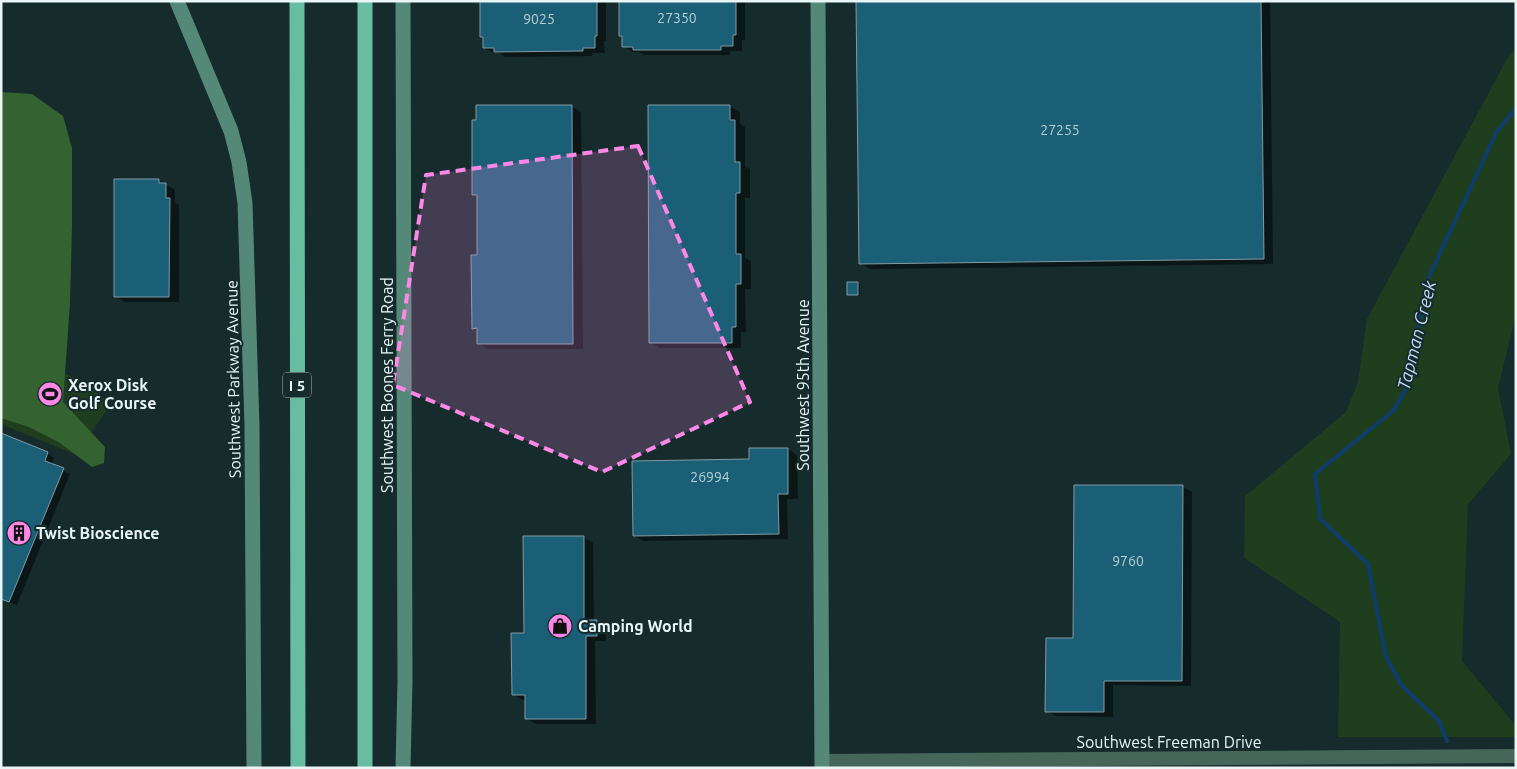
<svg xmlns="http://www.w3.org/2000/svg" width="1517" height="769" viewBox="0 0 1517 769" font-family="Ubuntu,sans-serif">
  <rect width="100%" height="100%" fill="#162b2c"/>
  <path fill="#1f3e1d" d="M 1516,49 L 1516,314 L 1498,388 L 1511,454 L 1468,504 L 1462,661 L 1516,726 L 1516,737 L 1338,737 L 1340,622 L 1244,558 L 1245,496 L 1346,412 L 1358,382 L 1367,319 L 1509,55 Z
    M 1,346 L 89,384 L 110,405 L 76,455 L 1,424 Z"/>
  <path fill="#346331" d="M 1,92 L 32,94 L 63,116 L 72,148 L 72,226 L 70,303 L 63,402 L 105,447 L 104,463 L 92,467 L 60,443 L 29,427 L 1,418 Z"/>
  <path fill="#0007" d="M 481,1 L 606,1 L 606,41 L 604,41 L 605,53 L 592,53 L 592,56 L 505,57 L 499,53 L 494,53 L 484,48 Z
    M 620,1 L 745,1 L 745,40 L 742,40 L 742,51 L 730,51 L 730,55 L 644,55 L 638,52 L 633,52 L 623,46 Z
    M 857,1 L 1270,1 L 1273,264 L 870,269 L 860,263 Z
    M 571,106 L 581,112 L 583,349 L 488,349 L 479,344 L 479,331 L 473,328 L 478,256 L 478,197 L 473,195 Z
    M 730,106 L 740,112 L 740,124 L 745,127 L 745,167 L 750,169 L 750,198 L 745,198 L 745,258 L 751,261 L 751,289 L 745,289 L 746,332 L 741,332 L 741,348 L 660,348 L 651,342 Z
    M 159,180 L 175,190 L 175,203 L 179,205 L 179,302 L 125,302 L 115,296 Z
    M 858,283 L 860,284 L 860,295 L 850,295 Z
    M 788,449 L 797,455 L 798,499 L 787,499 L 788,539 L 644,541 L 634,536 L 750,461 Z
    M 47,453 L 54,458 L 52,465 L 70,474 L 17,605 L 1,599 Z
    M 1182,486 L 1192,492 L 1191,686 L 1113,685 L 1113,717 L 1056,716 L 1046,711 Z
    M 583,537 L 593,543 L 594,621 L 606,627 L 606,641 L 595,641 L 596,724 L 536,724 L 526,718 L 526,700 L 523,700 L 513,695 L 525,634 Z"/>
  <g fill="none" stroke-linecap="round" stroke-linejoin="round">
    <path stroke="#0f3d6b" stroke-width="4" d="M 1447,741 L 1439,721 L 1402,686 L 1386,657 L 1368,564 L 1320,519 L 1315,474 L 1394,410 L 1407,387 L 1427,281 L 1497,131 L 1516,108"/>
  </g>
  <path fill="#1b5f76" stroke="#849aa3" d="M 480,1 L 597,1 L 597,36 L 595,36 L 595,48 L 583,48 L 583,51 L 494,52 L 494,48 L 483,48 L 483,37 L 480,37 Z
    M 619,1 L 736,1 L 736,35 L 733,35 L 733,46 L 721,46 L 721,50 L 633,50 L 633,47 L 622,47 L 622,36 L 619,36 Z
    M 856,1 L 1261,1 L 1264,259 L 859,264 Z
    M 476,105 L 572,105 L 573,344 L 477,344 L 477,328 L 472,329 L 471,255 L 477,255 L 477,195 L 472,195 L 472,120 L 476,120 Z
    M 648,105 L 730,105 L 730,120 L 735,120 L 735,162 L 740,162 L 740,193 L 736,193 L 736,254 L 741,254 L 741,284 L 736,284 L 736,327 L 732,327 L 732,343 L 649,343 Z
    M 114,179 L 159,179 L 159,183 L 166,183 L 166,198 L 170,198 L 169,297 L 114,297 Z
    M 847,282 L 858,282 L 858,295 L 847,295 Z
    M 1,433 L 48,452 L 45,461 L 64,468 L 9,602 L 1,599 Z
    M 749,448 L 788,448 L 788,494 L 778,494 L 779,534 L 633,536 L 632,461 L 749,459 Z
    M 1074,485 L 1183,485 L 1182,681 L 1104,681 L 1104,712 L 1045,712 L 1046,638 L 1073,638 Z
    M 523,536 L 584,536 L 584,620 L 597,620 L 597,636 L 586,636 L 586,719 L 525,719 L 525,695 L 512,695 L 511,633 L 524,633 Z"/>
  <g fill="none" stroke-linecap="round" stroke-linejoin="round">
    <path stroke="#46665a" stroke-width="14" d="M 822,761 L 1516,756"/>
    <path stroke="#548977" stroke-width="15" d="M 177,1 L 231,131 L 239,162 L 245,203 L 252,426 L 254,768
      M 818,1 L 822,768
      M 403,768 L 405,681 L 403,1"/>
    <path stroke="#68bda0" stroke-width="15" d="M 297,1 L 298,768
      M 365,1 L 365,768"/>
  </g>
  <path fill="#fb87e6" fill-opacity="0.2" stroke="#fb87e6" stroke-width="4" stroke-dasharray="10 6" stroke-linejoin="round" d="M 638,146 L 750,402 L 602,472 L 393,385 L 426,175 Z"/>
  <defs>
    <symbol id="stadium-disc" viewBox="-11 -11 22 22"><circle r="9.5" fill="#fb87e6" stroke="#162b2c"/><path d="M0-5a6.5 5 0 1 0 0 10a6.5 5 0 1 0 0-10ZM-3.5-1.8h7v3.6h-7Z" fill="#111"/></symbol>
    <symbol id="building-disc" viewBox="-11 -11 22 22"><circle r="9.5" fill="#fb87e6" stroke="#162b2c"/><path d="M-4-6H4V6H1V3H-1V6H-4ZM-2.5-4.3h1.7v1.8h-1.7ZM.8-4.3h1.7v1.8H.8ZM-2.5-1h1.7V.8h-1.7ZM.8-1h1.7V.8H.8Z" fill="#111"/></symbol>
    <symbol id="shop-disc" viewBox="-11 -11 22 22"><circle r="9.5" fill="#fb87e6" stroke="#162b2c"/><path d="M-5-2.5h2.3a2.7 3.5 0 0 1 5.4 0H5L5.5 6h-11ZM-1.5-2.5h3a1.5 2.3 0 0 0-3 0Z" fill="#111"/></symbol>
  </defs>
  <g fill-rule="evenodd">
    <use href="#stadium-disc" x="36" y="380" width="28" height="28"/>
    <use href="#building-disc" x="5" y="519" width="28" height="28"/>
    <use href="#shop-disc" x="546" y="612" width="28" height="28"/>
  </g>
  <g text-anchor="middle" dominant-baseline="central" stroke-width="4" stroke-linejoin="round" paint-order="stroke">
    <g font-size="14" fill="#b6d0d6">
      <text x="677" y="18">27350</text>
      <text x="539" y="19">9025</text>
      <text x="1060" y="130">27255</text>
      <text x="710" y="477">26994</text>
      <text x="1128" y="561">9760</text>
    </g>
    <rect fill="#162b2c" stroke="#aab9b9" stroke-width="1" x="283" y="372.5" width="28" height="25" rx="4"/>
    <g font-size="15" font-weight="bold" fill="#e9f6f6">
      <text x="297" y="385">I 5</text>
    </g>
    <g font-size="16" fill="#e9f6f6" stroke="#162b2c">
      <text transform="translate(233 379) rotate(-91)">Southwest Parkway Avenue</text>
      <text transform="translate(387 385) rotate(-90)">Southwest Boones Ferry Road</text>
      <text transform="translate(803 385) rotate(-90)">Southwest 95th Avenue</text>
      <text x="1169" y="742">Southwest Freeman Drive</text>
    </g>
    <g font-size="16" font-weight="bold" fill="#e9f6f6" stroke="#162b2c" text-anchor="start">
      <text x="68" y="385">Xerox Disk<tspan x="68" dy="18">Golf Course</tspan></text>
      <text x="36" y="533">Twist Bioscience</text>
      <text x="578" y="626">Camping World</text>
    </g>
    <g font-size="18" font-style="italic" fill="#c2dcf9" stroke="#162b2c">
      <text transform="translate(1416 335) rotate(-76)">Tapman Creek</text>
    </g>
  </g>
  <rect width="1517" height="769" fill="none" stroke="#e9f6f6" stroke-width="5"/>
</svg>
